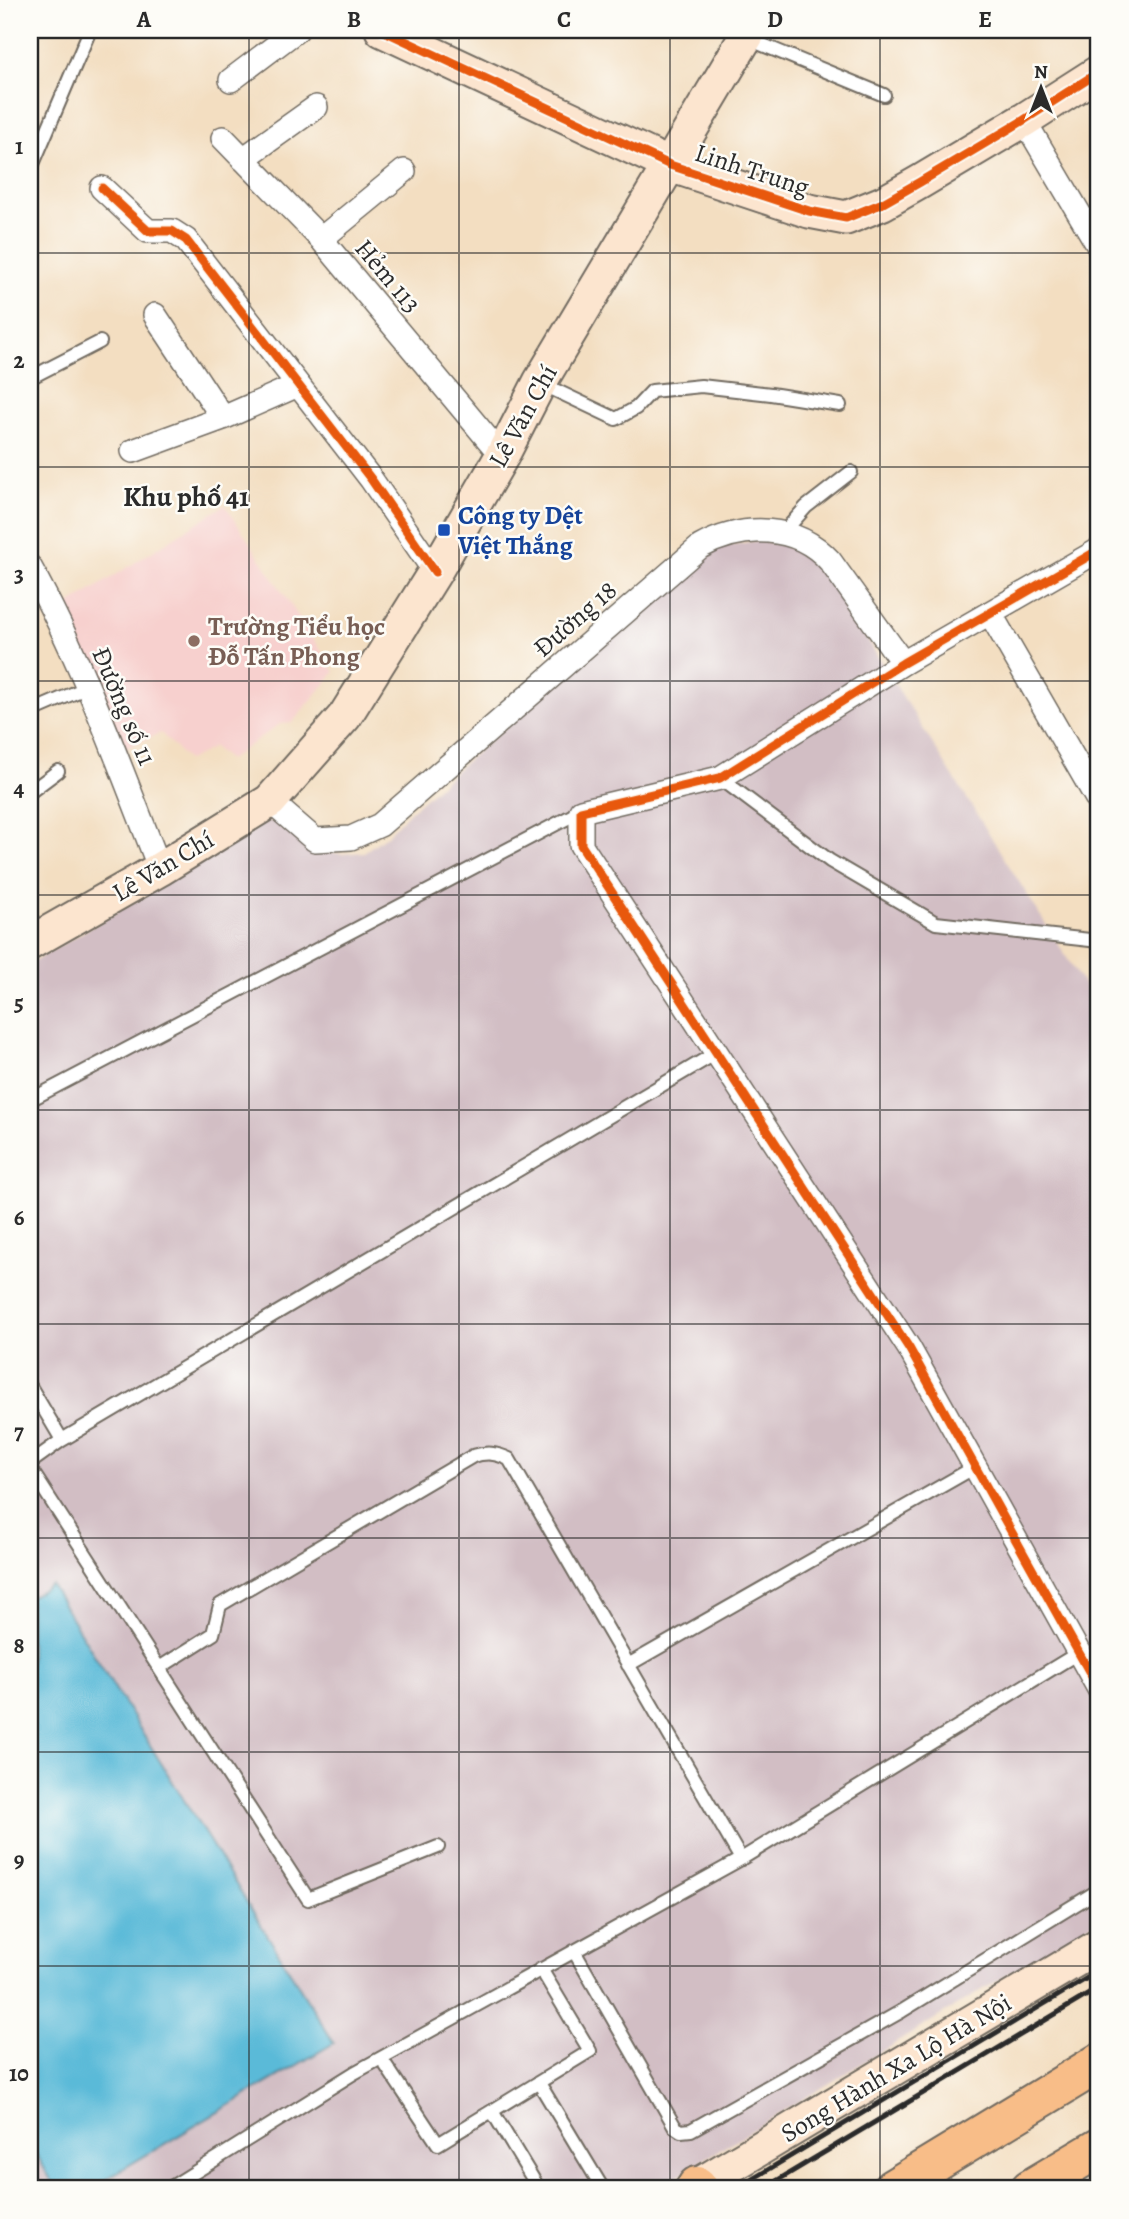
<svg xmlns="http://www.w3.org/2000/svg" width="1129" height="2219" viewBox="0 0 1129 2219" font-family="Alegreya,serif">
  <rect width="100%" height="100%" fill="#fdfcf7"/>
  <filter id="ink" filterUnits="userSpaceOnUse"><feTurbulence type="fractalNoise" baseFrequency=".0143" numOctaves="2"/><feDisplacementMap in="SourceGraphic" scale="14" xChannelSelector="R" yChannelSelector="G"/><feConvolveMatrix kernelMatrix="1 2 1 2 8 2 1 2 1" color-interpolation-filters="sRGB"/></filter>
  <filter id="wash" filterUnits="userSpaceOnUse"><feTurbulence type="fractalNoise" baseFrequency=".00686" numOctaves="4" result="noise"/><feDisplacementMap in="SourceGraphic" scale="28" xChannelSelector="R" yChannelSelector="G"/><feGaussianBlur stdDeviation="1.57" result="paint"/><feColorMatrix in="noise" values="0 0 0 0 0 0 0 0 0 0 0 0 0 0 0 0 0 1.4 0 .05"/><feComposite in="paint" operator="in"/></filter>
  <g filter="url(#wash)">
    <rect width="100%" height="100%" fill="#f3dec1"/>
    <path fill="#f7d0ce" d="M 225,505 L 335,672 L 292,723 L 280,724 L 229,760 L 213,747 L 188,761 L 161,733 L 119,750 L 61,610 Z"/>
    <path fill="#d2bec4" d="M 755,541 L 781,544 L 811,556 L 824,571 L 1099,1009 L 1099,1919 L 656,2189 L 30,2189 L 30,964 L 270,820 L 281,825 L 308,846 L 325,852 L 343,854 L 364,852 L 386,836 L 415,807 L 705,549 Z"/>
    <path fill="#5abad8" stroke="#427282" stroke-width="2" d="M 51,1585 L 334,2043 L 89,2189 L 56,2189 L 30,2143 L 30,1597 Z"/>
  </g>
  <g filter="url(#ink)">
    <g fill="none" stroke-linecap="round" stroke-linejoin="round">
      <defs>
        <path id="lane" d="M 746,38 L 884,95
          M 30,171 L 90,30
          M 30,378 L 100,342
          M 540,383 L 616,419 L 636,408 L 652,391 L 701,386 L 771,394 L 840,405
          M 783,533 L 806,507 L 851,472
          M 30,712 L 88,687
          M 720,778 L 830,861 L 936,923 L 1099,941
          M 30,792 L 58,771
          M 30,1100 L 581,811
          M 30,1386 L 62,1440 L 30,1463
          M 62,1440 L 716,1053
          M 30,1468 L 308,1899 L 438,1847
          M 628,1665 L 975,1467
          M 159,1668 L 213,1634 L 220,1605 L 473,1456 C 487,1452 496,1453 509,1459 L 741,1859
          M 574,1951 L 675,2127 L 681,2131 L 691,2130 L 902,2011 L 1099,1890
          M 381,2058 L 438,2144 L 590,2051 L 541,1969
          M 539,2083 L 603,2189
          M 492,2111 L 539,2189
          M 168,2189 L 354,2073 L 741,1859 L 1078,1653"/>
        <path id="street" d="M 231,80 L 297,30
          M 1024,120 L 1099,247
          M 223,138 L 321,239 L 502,456
          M 243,159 L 316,107
          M 102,188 L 148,231 L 172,231 L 186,240 L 371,479 L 435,572
          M 321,239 L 404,171
          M 155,315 L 223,418
          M 133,451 L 223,418 L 298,385
          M 1099,550 L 903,663 L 720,778 L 581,811 L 581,845 L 909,1348 L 1099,1689
          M 30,567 C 83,663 120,767 160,869
          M 990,613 L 1099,802
          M 270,801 L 315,840 L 351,838 L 380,825 L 700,547 C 742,524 796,523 830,561 L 903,663"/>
        <path id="secondary" d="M 382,30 L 670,165 L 809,211 L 846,218 L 883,203 L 920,182 L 1024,120 L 1099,72
          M 30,943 L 160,869 L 270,801 L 345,716 L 435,572 L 502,456 L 540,382 L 750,30
          M 692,2189 L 1099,1946"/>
        <path id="highway" d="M 697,2186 L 699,2189
          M 892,2189 L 1099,2063
          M 1030,2189 L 1099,2148"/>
      </defs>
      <use href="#lane" stroke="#716a60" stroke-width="16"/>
      <use href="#street" stroke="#716a60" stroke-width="26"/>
      <use href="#secondary" stroke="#716a60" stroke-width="37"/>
      <use href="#highway" stroke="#716a60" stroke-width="42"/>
      <use href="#lane" stroke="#fff" stroke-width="12"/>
      <use href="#street" stroke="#fff" stroke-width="23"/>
      <use href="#secondary" stroke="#fce5cf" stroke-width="33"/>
      <use href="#highway" stroke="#f8bd88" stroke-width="38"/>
      <path stroke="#2b2b2b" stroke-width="5" d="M 736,2189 L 1099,1971
        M 763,2189 L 1099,1988"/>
      <defs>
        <path id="cycleway" d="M 382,30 L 670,165 L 809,211 L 846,218 L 883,203 L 920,182 L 1024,120 L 1099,72
          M 102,188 L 148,231 L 172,231 L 186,240 L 371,479 L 435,572
          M 1099,550 L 903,663 L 720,778 L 581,811 L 581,845 L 909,1348 L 1099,1689"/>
      </defs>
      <use href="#cycleway" stroke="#fdfcf7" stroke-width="13"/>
      <use href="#cycleway" stroke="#e8590c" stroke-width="9"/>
    </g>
  </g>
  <path fill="none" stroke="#2b2b2b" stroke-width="2" stroke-opacity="0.55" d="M 249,30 L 249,2189M 459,30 L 459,2189M 670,30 L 670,2189M 880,30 L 880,2189M 30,253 L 1099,253M 30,467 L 1099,467M 30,681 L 1099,681M 30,895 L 1099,895M 30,1110 L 1099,1110M 30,1324 L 1099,1324M 30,1538 L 1099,1538M 30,1752 L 1099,1752M 30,1966 L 1099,1966"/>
  <rect fill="#1a4fb4" stroke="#fdfcf7" stroke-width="2.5" x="437" y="523" width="14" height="14" rx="3.5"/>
  <circle fill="#8d6e63" stroke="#fdfcf7" stroke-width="2.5" cx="194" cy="641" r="7"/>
  <g text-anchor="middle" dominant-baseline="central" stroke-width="5" stroke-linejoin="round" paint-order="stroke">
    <g font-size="26" fill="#2b2b2b" stroke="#fdfcf7">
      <text transform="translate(752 170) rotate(18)">Linh Trung</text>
      <text transform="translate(388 276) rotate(50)">Hẻm 113</text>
      <text transform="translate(523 416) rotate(-61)">Lê Văn Chí</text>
      <text transform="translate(575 619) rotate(-41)">Đường 18</text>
      <text transform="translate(124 706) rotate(67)">Đường số 11</text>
      <text transform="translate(163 866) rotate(-31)">Lê Văn Chí</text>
      <text transform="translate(896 2068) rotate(-31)">Song Hành Xa Lộ Hà Nội</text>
    </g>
    <g font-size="26" font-weight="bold" fill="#164399" stroke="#fdfcf7" text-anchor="start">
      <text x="458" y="515">Công ty Dệt<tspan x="458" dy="30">Việt Thắng</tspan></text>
    </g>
    <g font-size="26" font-weight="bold" fill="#785e54" stroke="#fdfcf7" text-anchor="start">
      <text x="208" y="626">Trường Tiểu học<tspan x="208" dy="30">Đỗ Tấn Phong</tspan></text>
    </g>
    <g font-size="28" font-weight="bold" fill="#2b2b2b" stroke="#fdfcf7">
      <text x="186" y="497">Khu phố 41</text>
    </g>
  </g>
  <rect width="1129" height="2219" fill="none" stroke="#fdfcf7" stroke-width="77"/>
  <g transform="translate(1041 88)" stroke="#fdfcf7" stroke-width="5" paint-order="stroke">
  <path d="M0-5L12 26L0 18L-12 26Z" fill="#2b2b2b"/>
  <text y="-10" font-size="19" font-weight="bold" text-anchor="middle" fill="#2b2b2b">N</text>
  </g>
  <rect x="38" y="38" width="1052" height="2142" fill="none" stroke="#2b2b2b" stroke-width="2.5"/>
  <g font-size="23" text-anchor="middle" font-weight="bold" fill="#2b2b2b">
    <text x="144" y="27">A</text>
    <text x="354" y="27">B</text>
    <text x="564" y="27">C</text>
    <text x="775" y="27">D</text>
    <text x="985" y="27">E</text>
    <text x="19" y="154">1</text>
    <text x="19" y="368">2</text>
    <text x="19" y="582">3</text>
    <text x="19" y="796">4</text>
    <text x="19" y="1010">5</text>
    <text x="19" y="1225">6</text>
    <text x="19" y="1439">7</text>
    <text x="19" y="1653">8</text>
    <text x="19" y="1867">9</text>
    <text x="19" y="2081">10</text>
  </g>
</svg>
